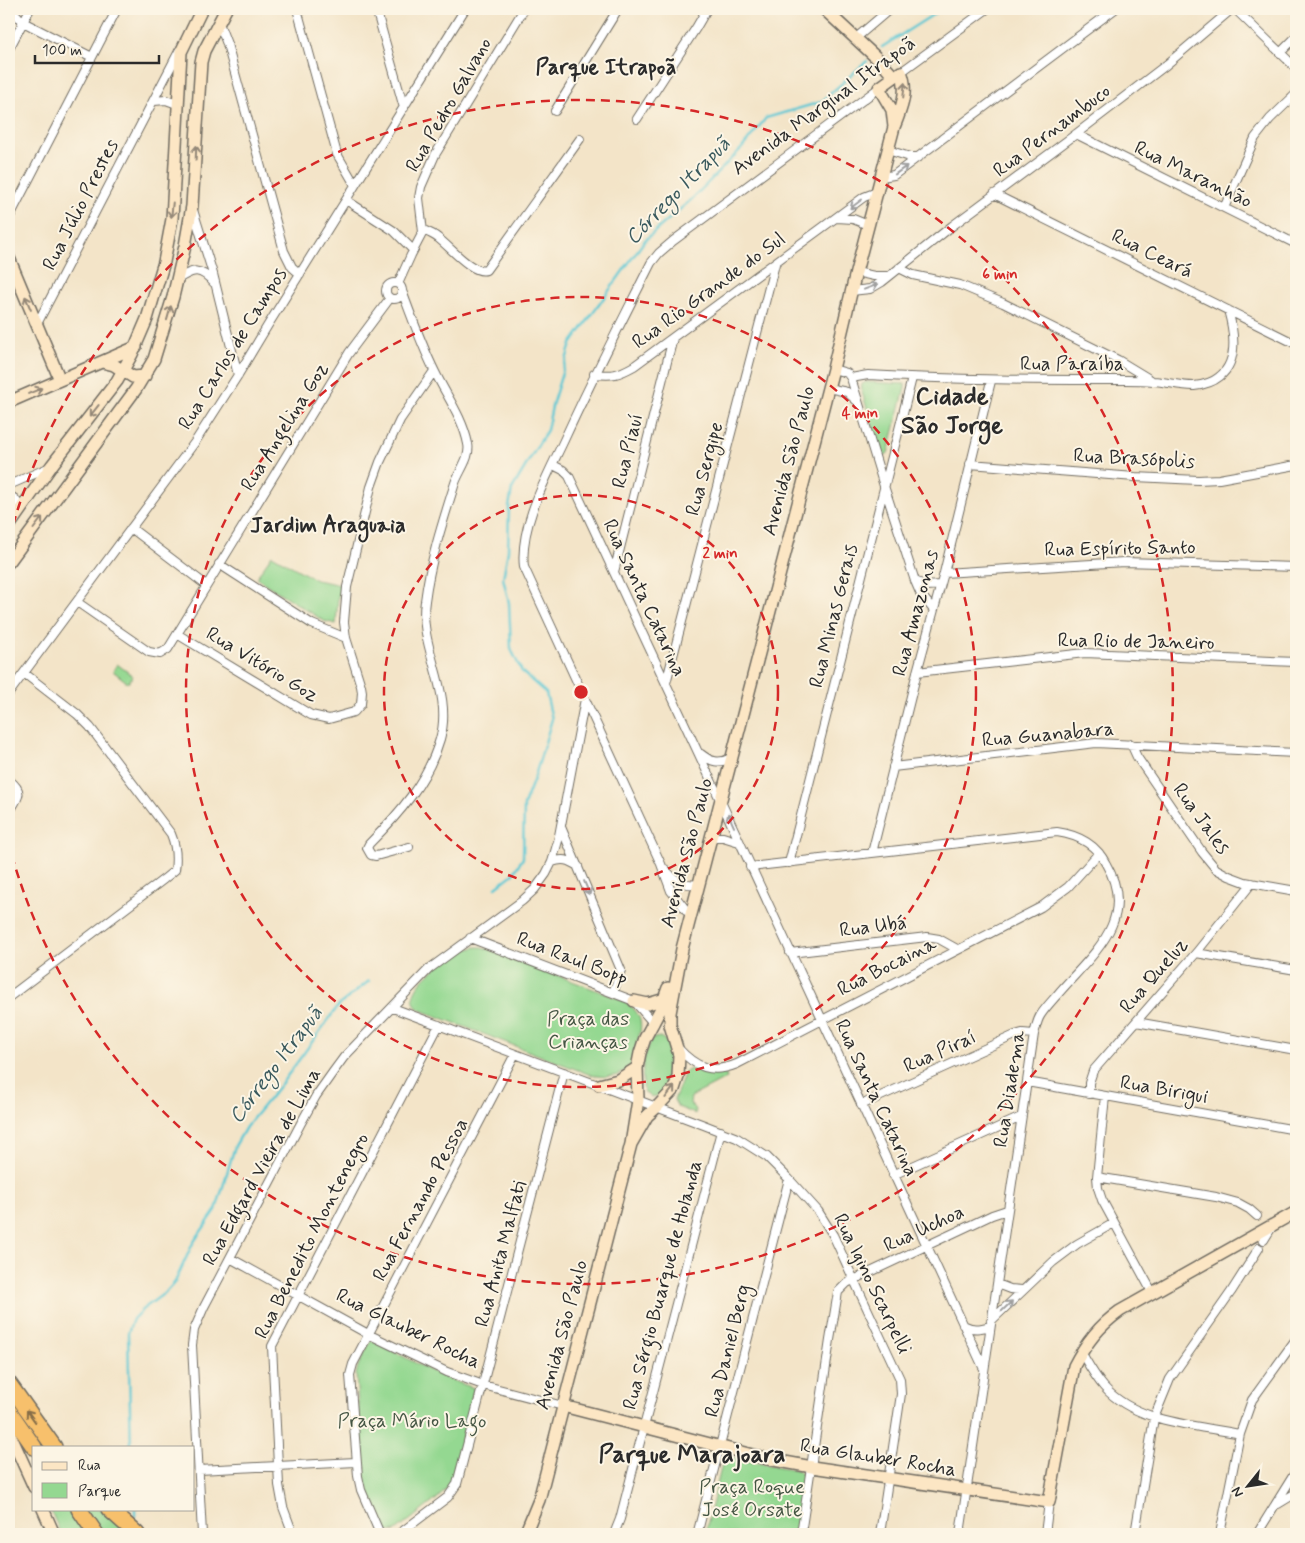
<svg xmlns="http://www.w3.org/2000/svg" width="1305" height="1543" viewBox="0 0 1305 1543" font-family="Mynerve,sans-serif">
  <rect width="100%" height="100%" fill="#fcf5e5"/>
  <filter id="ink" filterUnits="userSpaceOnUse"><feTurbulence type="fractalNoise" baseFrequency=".02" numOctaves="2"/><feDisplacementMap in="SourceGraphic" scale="10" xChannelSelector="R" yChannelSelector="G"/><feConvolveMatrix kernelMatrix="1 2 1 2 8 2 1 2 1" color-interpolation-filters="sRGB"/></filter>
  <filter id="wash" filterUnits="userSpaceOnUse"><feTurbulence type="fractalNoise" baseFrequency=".0096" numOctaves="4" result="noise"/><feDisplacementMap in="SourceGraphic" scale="20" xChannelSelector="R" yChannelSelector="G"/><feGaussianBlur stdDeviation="1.12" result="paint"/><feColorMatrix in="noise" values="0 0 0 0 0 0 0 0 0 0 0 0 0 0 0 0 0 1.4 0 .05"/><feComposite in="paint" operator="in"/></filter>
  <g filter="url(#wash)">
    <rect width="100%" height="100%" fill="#f3e4c8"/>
    <path fill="#94d891" stroke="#60825e" d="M 866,382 L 905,384 L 905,388 L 888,453 L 885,456 L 881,454 L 861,389 L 862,384 Z
      M 272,555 L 316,580 L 342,585 L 338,597 L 336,624 L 324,621 L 256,578 Z
      M 117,664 L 133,676 L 128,683 L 113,671 Z
      M 476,947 L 482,947 L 617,998 C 626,1002 634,1007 638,1015 C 643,1024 640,1034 637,1042 C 636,1050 635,1059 631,1065 C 623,1078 605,1078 591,1075 L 418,1009 C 415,1005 412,1000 414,994 C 419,976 458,950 476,947 Z
      M 660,1037 C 682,1047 679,1094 652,1097 L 646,1094 L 644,1091 C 641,1074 642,1051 654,1038 Z
      M 691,1069 L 713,1074 L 725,1073 L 727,1078 L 691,1097 L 690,1104 L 696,1110 L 695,1114 L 678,1107 L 674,1100 L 685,1072 Z
      M 371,1340 L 445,1378 L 474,1388 L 451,1482 L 439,1497 L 396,1531 C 390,1532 387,1532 383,1528 L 364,1482 L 363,1475 L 356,1375 L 358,1366 Z
      M 28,1422 L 50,1447 L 34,1447 L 34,1471 L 19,1440 Z
      M 730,1458 L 797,1470 L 802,1475 C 805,1483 801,1515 797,1523 C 795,1528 793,1529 792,1534 L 705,1534 L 722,1464 Z
      M 50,1509 L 103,1509 L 131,1534 L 61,1534 Z"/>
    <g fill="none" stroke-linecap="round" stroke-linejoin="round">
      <path stroke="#5cc8d4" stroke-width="2.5" d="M 882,47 L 942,9
        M 496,887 L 513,874 L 523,858 L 524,805 L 535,776 L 552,719 L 546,693 L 522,672 L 511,649 L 509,603 L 503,578 L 508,551 L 509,507 L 512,489 L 547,430 L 553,402 L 571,344 L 645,240 L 693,198 L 742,148 L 766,118 L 821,102 L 867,61
        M 131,1447 L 128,1333 L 133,1319 L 143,1309 L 166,1292 L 175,1282 L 193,1243 L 216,1210 L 235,1146 L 246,1127 L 285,1079 L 339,1005 L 369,981
        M 135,1509 L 135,1516"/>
    </g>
  </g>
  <g filter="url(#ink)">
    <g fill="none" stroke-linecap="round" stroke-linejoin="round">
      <defs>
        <path id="street" d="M 11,9 L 23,22 L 92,57
          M 297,9 L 337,154 L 355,185
          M 376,9 L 404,108
          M 1235,9 L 1296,68
          M 219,23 L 227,44 L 284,251 L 292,267 L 300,274
          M 856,38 L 890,9
          M 9,49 L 30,9
          M 1280,53 L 1296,37
          M 901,72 L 987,9
          M 154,101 L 166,100 L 177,104
          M 555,111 L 618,9
          M 637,119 L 696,28 L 707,9
          M 1076,134 L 1296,244
          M 888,150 L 910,157 L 919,157
          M 881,177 L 894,175 L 1115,9
          M 994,194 L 1296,344
          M 346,200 L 394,231 L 413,250
          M 1224,208 L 1255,138 L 1270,119 L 1296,94
          M 193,210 L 213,274 L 238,375
          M 9,218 L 117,9
          M 837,218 L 853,219 L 868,225
          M 423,230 C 428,232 433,234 438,238 C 448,245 473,275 486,270 L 580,139
          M 899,268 L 913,275 L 960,285 L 1003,303 L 1118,360 L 1151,380
          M 856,272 L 874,276 L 888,276
          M 177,280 C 193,269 200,267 214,283
          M386 291a8 8 0 1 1 16 0a8 8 0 1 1-16 0Z
          M 398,284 L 411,255 L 423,232 L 419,198 L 421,187 L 435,155 L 524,9
          M 402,291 C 412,318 422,346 435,372 C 446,395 463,418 468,444 C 471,457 459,471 455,483 C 443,521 430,561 425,601 C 418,647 454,691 440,739 C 428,781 399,814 369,844 L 367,848 L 371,855 L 376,856 L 409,847
          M 851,291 L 870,289 L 882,282 L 952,226 L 1076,134 L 1166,65 L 1232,9
          M 37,324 L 179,51
          M 833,369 L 847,373 L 851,378 L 884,486 L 915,581 L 921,595 L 933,609
          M 594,374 C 613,376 618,375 634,366 L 864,197 L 877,192
          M 851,378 L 868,375 C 954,380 1040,380 1126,380 C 1135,380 1144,380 1153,381 C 1167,382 1180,386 1194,386 C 1203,385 1213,382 1219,377 C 1239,362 1234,331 1228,310
          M 828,388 L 847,392 L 857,401
          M 970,464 L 1135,477 L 1198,480 L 1219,479 L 1296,465
          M 553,465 L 563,470 L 569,476 C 709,772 844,1071 983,1367
          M 9,485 L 48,468
          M 9,495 L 15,499 L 21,508
          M 131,528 L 206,585
          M 219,564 L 312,624 L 346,638
          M 614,572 L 673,338
          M 944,573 L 1124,562 L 1296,567
          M 915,581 L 926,586 L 939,585
          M 77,602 L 149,652 L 160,654 L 168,649 L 349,353 L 390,298
          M 177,634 L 311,715 L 329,719 L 354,712 L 361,704 L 362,692 L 361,686 L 346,638 L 344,622 L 347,587 L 371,487 L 380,462 L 400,420 L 434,371
          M 917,672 L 1085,653 L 1296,662
          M 666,683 L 775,264
          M 9,693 L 195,442 L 238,375 L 268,325 L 465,9
          M 1131,744 L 1137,757 L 1202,852 L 1216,869 L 1229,876 L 1245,882 L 1296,891
          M 701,754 C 711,762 719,764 731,758
          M 893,767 L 1096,743 L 1296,753
          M 9,780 C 25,792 18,798 9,812
          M 561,827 L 621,970 L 613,993
          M 711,837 L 723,837 L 739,842
          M 872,853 L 917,672 L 944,573 L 991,381
          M 552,862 C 563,858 568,860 578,866
          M 789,863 L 912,378
          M 750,867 L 1057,832 C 1078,835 1096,844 1106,864 C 1139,920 1091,955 1057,995 C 1051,1002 1045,1008 1040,1016 C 1037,1021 1036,1028 1034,1034 L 960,1534
          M 665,869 C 674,881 684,886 699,884
          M 690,915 L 671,891 L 661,864 L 524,567 C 519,525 548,475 565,438 C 592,379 622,321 651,263 L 659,253 L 673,241 L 879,88
          M 470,938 L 634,1001 L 654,1024
          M 790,953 L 927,937 L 939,939 L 957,949
          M 1196,953 L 1296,970
          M 9,997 L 164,879 L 175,870 C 177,856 176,846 171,834 L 90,727 L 77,714 L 24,673
          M 393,1008 L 704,1125 L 737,1138 L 767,1157 L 789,1179 L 818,1211 L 833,1235 L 900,1379 L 901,1394 L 880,1534
          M 1136,1022 L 1296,1050
          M 678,1048 C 696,1068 712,1074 737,1064 L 1041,907 L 1068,887 L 1099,853
          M 1027,1082 L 1296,1130
          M 1089,1094 L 1089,1083 L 1093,1071 L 1196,953 L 1252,883
          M 1105,1096 L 1097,1177 L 1098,1188 L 1102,1200 L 1152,1292
          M 861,1105 L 1015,1035 L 1022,1033 L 1034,1034
          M 893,1175 L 1021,1117
          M 1097,1177 L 1216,1197 L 1238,1203 L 1249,1209 L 1257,1216
          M 1264,1240 L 1272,1227
          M 230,1258 L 368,1334 L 447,1372 L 483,1385 L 563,1406
          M 997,1284 L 1010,1289 L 1022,1290
          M 991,1321 L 1053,1262 L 1077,1244 L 1114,1223
          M 963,1325 C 973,1330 980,1329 990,1326
          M 1081,1352 C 1088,1364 1095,1377 1104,1387 C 1136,1423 1196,1425 1240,1434
          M 199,1470 L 356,1462
          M 1278,1504 L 1296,1493
          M 698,1531 L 789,1179
          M 202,1534 L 192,1345 L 194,1330 L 204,1307 L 301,1123 L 316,1096 L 333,1072 L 344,1057 L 429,969 L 522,901 L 535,889 L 546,874 L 552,862 L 558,841 L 585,699
          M 293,1534 L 283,1507 L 279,1485 L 272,1346 L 439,1025
          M 380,1534 L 361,1490 L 358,1476 L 350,1375 L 353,1364 L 515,1054
          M 399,1534 L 448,1497 L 457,1484 L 564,1072
          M 614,1534 L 620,1519 L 721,1131
          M 801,1534 L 830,1340 L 838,1292 L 847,1283 L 992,1215 L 1007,1210
          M 1045,1534 L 1049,1502
          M 1135,1534 L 1154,1418 L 1170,1379 L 1231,1292 L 1259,1248
          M 1220,1534 L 1240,1434 L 1252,1400 L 1296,1339
          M 1257,1534 L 1293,1476 L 1296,1474"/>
        <path id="secondary" d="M 824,9 L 881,62 L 894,77
          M 9,258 L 60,380
          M 102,362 L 114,365 L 133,377 L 145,376
          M 9,402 L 136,347
          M 9,526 L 52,465 L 117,381 L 132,354 L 147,319 L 164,262 L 172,219 L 181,52 L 202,9
          M 9,562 L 136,389 L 154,359 L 173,297 L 185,246 L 192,206 L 201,62 L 204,51 L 226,9
          M 634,1001 L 648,1004 L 665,999
          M 599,1085 L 618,1080 L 637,1068
          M 631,1144 L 647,1116 L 657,1107 L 674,1089 L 678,1077 L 679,1055 L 670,1025 L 670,1013 L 682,949 L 833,369 L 856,272 L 894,127 C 901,110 909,90 901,72 L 879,88 L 892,110 L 894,127
          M 563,1406 L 768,1459 L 812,1467 L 1049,1502 L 1074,1366 C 1086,1343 1099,1326 1120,1311 L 1296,1212
          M 9,1432 L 34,1487
          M 43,1509 L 54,1534
          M 525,1534 L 539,1500 L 631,1144 L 638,1100 L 637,1068 L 640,1053 L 645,1038 L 660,1010 L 668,988"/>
        <path id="highway" d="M 9,1384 L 54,1447
          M 9,1411 L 34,1447
          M 79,1509 L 96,1534
          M 109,1509 L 137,1534"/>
      </defs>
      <use href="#street" stroke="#716c62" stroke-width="10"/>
      <use href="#secondary" stroke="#716c62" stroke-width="14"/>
      <use href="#highway" stroke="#716c62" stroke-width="18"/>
      <use href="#street" stroke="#fff" stroke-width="8"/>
      <use href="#secondary" stroke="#fce6c4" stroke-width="11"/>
      <use href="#highway" stroke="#f7c06c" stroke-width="15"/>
    </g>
    <defs><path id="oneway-shaft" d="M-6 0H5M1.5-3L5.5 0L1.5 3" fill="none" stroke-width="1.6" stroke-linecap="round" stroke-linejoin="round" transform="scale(1.25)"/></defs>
    <g stroke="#948878">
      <use href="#oneway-shaft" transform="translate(904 90) rotate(-84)"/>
      <use href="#oneway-shaft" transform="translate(196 153) rotate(-87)"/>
      <use href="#oneway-shaft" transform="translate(172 210) rotate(96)"/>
      <use href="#oneway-shaft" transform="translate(28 303) rotate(-113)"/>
      <use href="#oneway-shaft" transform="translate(169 313) rotate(-74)"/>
      <use href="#oneway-shaft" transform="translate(35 391) rotate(-23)"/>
      <use href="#oneway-shaft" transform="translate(94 411) rotate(128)"/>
      <use href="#oneway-shaft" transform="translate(38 523) rotate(-53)"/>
      <use href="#oneway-shaft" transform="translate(670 1092) rotate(-52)"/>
    </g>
    <g stroke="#a0a0a0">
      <use href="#oneway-shaft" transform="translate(901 170) rotate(-36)"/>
      <use href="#oneway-shaft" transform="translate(856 204) rotate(143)"/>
      <use href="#oneway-shaft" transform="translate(871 287) rotate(-21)"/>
      <use href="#oneway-shaft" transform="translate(731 820) rotate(-114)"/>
      <use href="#oneway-shaft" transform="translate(587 888) rotate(67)"/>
      <use href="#oneway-shaft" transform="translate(1007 1306) rotate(-44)"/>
    </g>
    <use stroke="#876e48" href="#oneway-shaft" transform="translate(31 1416) rotate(-126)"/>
  </g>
  <g fill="none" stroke="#d62828" stroke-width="2.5" stroke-dasharray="9 6">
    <circle cx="581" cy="692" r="197"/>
    <circle cx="581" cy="692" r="395"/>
    <path d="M9 539A592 592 0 1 1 9 845"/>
  </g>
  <g text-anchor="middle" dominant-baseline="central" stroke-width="4" stroke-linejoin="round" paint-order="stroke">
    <g font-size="20" fill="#2b2b2b" stroke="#fcf5e5">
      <text transform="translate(449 105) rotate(-60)">Rua Pedro Galvano</text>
      <text transform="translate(824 106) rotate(-36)">Avenida Marginal Itrapoã</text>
      <text transform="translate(1052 131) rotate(-37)">Rua Pernambuco</text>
      <text transform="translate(1193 175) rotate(26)">Rua Maranhão</text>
      <text transform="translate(81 205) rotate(-63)">Rua Júlio Prestes</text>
      <text transform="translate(1152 254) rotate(26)">Rua Ceará</text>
      <text transform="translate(709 291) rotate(-36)">Rua Rio Grande do Sul</text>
      <text transform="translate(233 349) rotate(-58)">Rua Carlos de Campos</text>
      <text x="1072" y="364">Rua Paraíba</text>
      <text transform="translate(285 427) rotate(-58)">Rua Angelina Goz</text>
      <text transform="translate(628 451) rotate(-76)">Rua Piauí</text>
      <text transform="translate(1134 459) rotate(3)">Rua Brasópolis</text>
      <text transform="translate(789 461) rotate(-75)">Avenida São Paulo</text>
      <text transform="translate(705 469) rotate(-75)">Rua Sergipe</text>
      <text transform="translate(1120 549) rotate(-1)">Rua Espírito Santo</text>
      <text transform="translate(644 598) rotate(65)">Rua Santa Catarina</text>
      <text transform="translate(916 613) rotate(-75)">Rua Amazonas</text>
      <text transform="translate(834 616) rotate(-76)">Rua Minas Gerais</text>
      <text transform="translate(1136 642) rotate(1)">Rua Rio de Janeiro</text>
      <text transform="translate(262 665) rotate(31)">Rua Vitório Goz</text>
      <text transform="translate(1048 735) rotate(-5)">Rua Guanabara</text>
      <text transform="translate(1201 819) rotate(54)">Rua Jales</text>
      <text transform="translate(687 853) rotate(-75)">Avenida São Paulo</text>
      <text transform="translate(873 927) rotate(-7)">Rua Ubá</text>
      <text transform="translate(572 959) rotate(21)">Rua Raul Bopp</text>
      <text transform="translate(887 967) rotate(-27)">Rua Bocaina</text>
      <text transform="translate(1154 976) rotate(-49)">Rua Queluz</text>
      <text transform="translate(940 1052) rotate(-24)">Rua Piraí</text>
      <text transform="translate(1010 1089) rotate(-81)">Rua Diadema</text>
      <text transform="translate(1164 1090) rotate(10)">Rua Birigui</text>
      <text transform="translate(876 1098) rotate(65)">Rua Santa Catarina</text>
      <text transform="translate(262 1167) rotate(-61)">Rua Edgard Vieira de Lima</text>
      <text transform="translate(421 1200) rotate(-62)">Rua Fernando Pessoa</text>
      <text transform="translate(924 1229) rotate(-25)">Rua Uchoa</text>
      <text transform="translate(312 1236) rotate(-63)">Rua Benedito Montenegro</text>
      <text transform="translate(501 1254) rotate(-75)">Rua Anita Malfati</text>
      <text transform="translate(872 1284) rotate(64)">Rua Igino Scarpelli</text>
      <text transform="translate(663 1285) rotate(-75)">Rua Sérgio Buarque de Holanda</text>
      <text transform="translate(408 1329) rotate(26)">Rua Glauber Rocha</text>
      <text transform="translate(562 1335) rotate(-75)">Avenida São Paulo</text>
      <text transform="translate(728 1351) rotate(-76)">Rua Daniel Berg</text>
      <text transform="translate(878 1458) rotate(9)">Rua Glauber Rocha</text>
    </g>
    <g font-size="20" fill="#455644" stroke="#fcf5e5">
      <text x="588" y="1019">Praça das<tspan x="588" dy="23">Crianças</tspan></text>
      <text x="412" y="1421">Praça Mário Lago</text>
      <text x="752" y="1487">Praça Roque<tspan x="752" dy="23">José Orsate</tspan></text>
    </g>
    <g font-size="21" font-style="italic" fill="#3a5a5e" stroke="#fcf5e5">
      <text transform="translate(678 191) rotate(-46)">Córrego Itrapuã</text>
      <text transform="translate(276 1065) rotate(-53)">Córrego Itrapuã</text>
    </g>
    <g font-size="22" font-weight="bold" fill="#2b2b2b" stroke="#fcf5e5">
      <text x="606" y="68">Parque Itrapoã</text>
      <text x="328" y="526">Jardim Araguaia</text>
    </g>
    <g font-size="25" font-weight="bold" fill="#2b2b2b" stroke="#fcf5e5">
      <text x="952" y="397">Cidade<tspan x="952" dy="29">São Jorge</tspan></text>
      <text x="692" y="1455">Parque Marajoara</text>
    </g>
  </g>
  <circle cx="581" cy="692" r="8" fill="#d62828" stroke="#fcf5e5" stroke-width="2.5"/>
  <g font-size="15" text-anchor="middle" font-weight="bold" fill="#d62828" stroke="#fcf5e5" stroke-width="4" stroke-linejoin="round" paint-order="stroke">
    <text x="1000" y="279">6 min</text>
    <text x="860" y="418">4 min</text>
    <text x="720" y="558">2 min</text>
  </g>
  <rect width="1305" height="1543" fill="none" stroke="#fcf5e5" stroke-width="30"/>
  <rect x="32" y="1446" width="162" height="65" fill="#fcf5e5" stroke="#a8a49b"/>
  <rect x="42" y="1462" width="25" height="8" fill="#fce6c4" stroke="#a8a49b"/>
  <text x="78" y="1470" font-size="15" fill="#2b2b2b">Rua</text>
  <rect x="42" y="1483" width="25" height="15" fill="#94d891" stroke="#a8a49b"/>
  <text x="78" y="1496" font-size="15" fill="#2b2b2b">Parque</text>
  <g transform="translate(1248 1486) rotate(240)" stroke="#fcf5e5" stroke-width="4" paint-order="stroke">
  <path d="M0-4L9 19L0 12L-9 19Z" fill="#2b2b2b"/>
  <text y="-8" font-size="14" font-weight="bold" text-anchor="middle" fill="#2b2b2b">N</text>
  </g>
  <path d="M35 55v8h124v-8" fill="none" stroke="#2b2b2b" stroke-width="2.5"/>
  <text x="42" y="55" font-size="15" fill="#2b2b2b" stroke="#fcf5e5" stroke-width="4" paint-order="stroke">100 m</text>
</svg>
